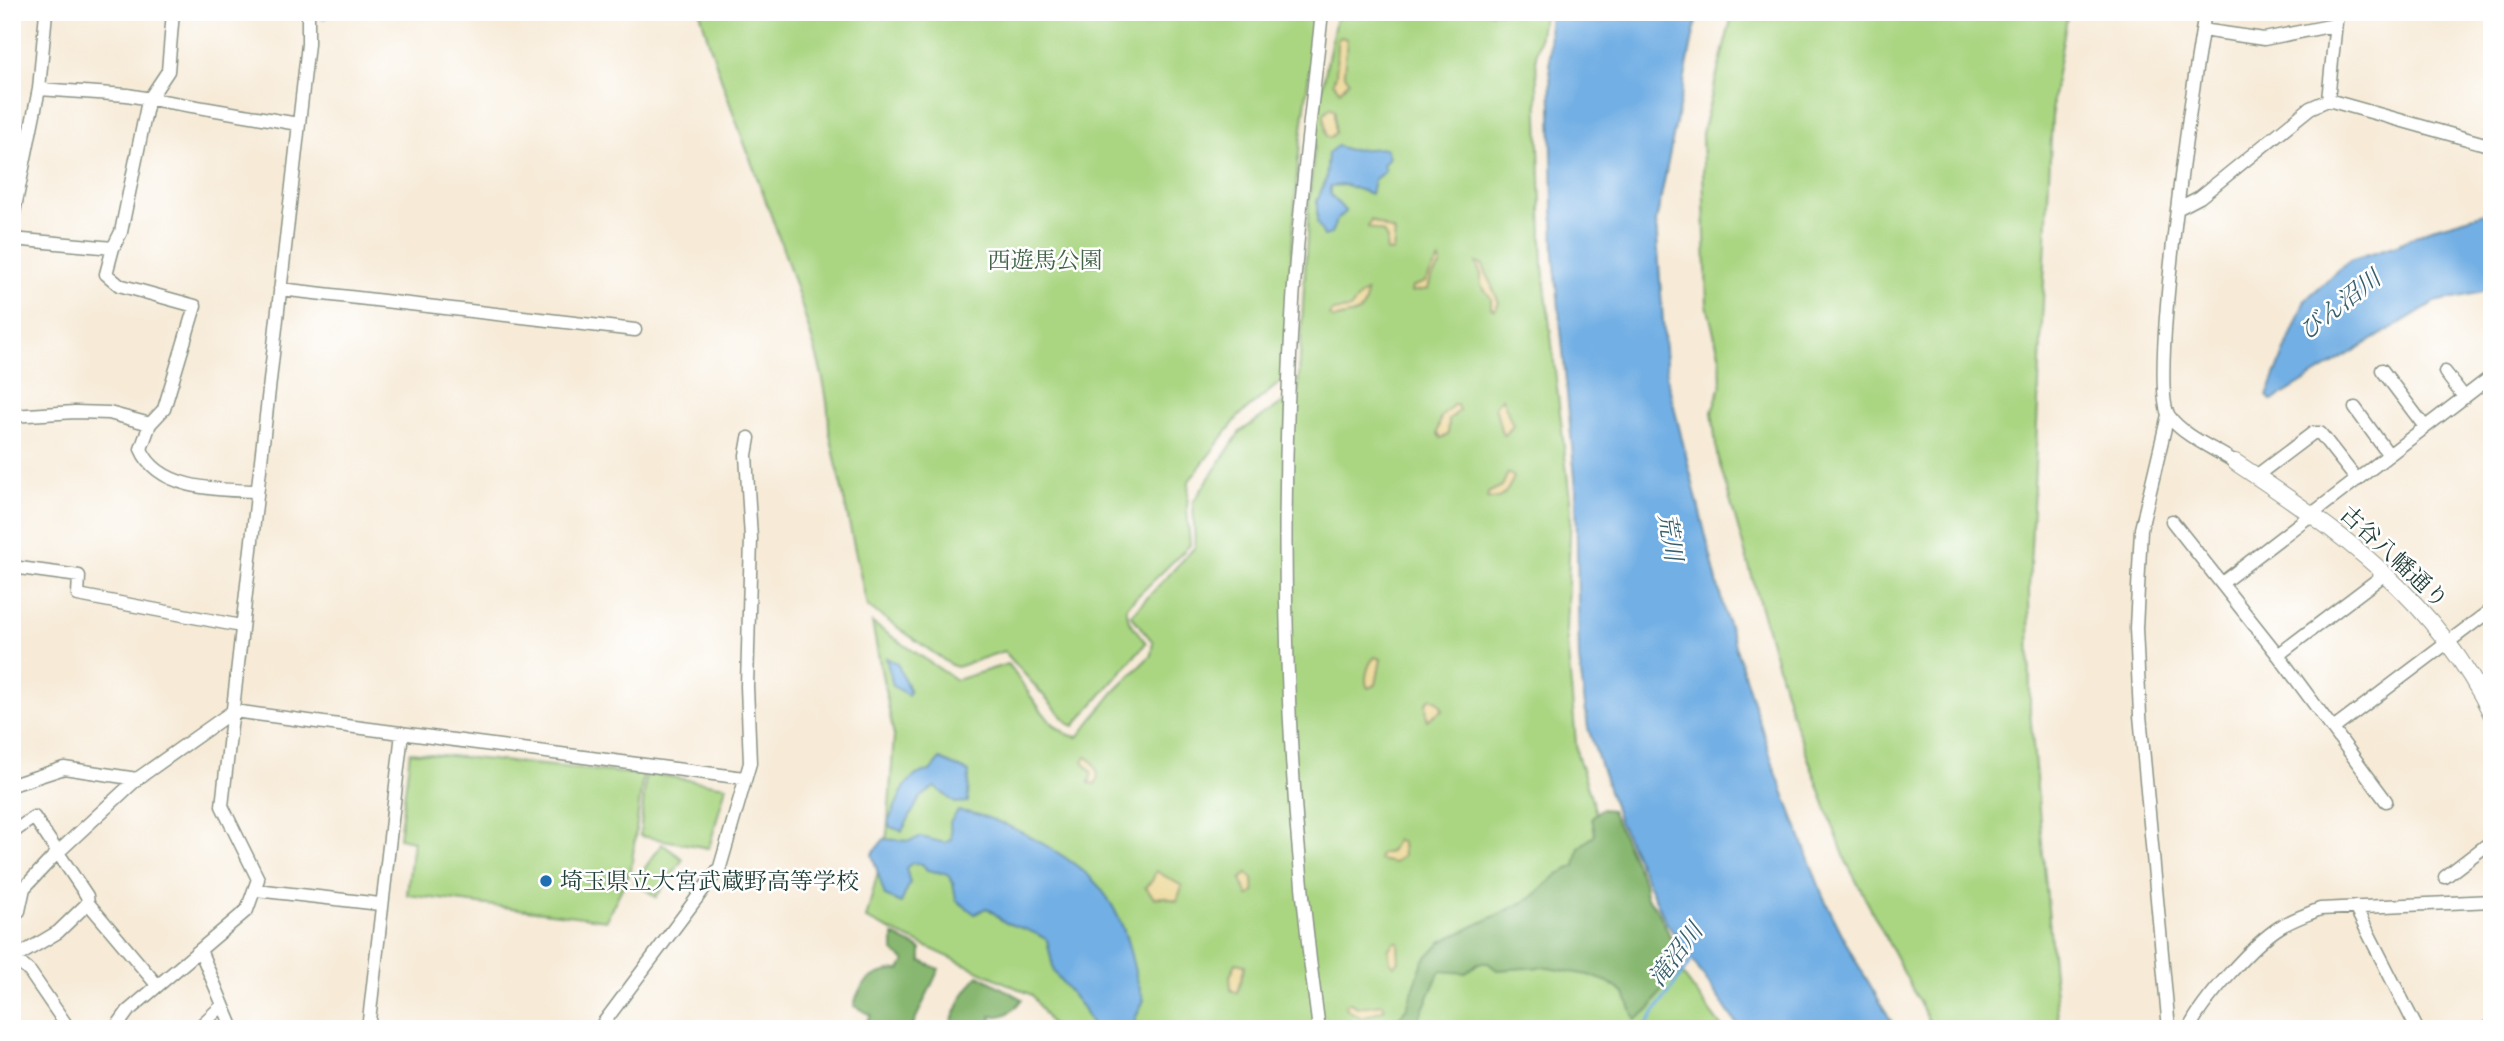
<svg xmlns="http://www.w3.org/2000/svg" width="2504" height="1041" viewBox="0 0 2504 1041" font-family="Cardo,'Noto Serif JP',serif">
  <rect width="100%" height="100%" fill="#fff"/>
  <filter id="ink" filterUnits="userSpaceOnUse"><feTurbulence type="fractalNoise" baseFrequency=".0143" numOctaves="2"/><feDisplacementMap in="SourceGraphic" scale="14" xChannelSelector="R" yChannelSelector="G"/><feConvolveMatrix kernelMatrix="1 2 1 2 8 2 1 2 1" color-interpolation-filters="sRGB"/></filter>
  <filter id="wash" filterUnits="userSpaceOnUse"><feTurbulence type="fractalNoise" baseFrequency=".00686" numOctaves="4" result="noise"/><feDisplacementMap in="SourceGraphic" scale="28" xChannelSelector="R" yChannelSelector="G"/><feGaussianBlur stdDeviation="1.57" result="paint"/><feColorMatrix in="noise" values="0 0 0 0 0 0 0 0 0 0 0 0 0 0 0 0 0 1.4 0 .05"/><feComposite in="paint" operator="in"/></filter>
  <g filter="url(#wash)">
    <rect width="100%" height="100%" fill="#f7ebd8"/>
    <path fill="#aad682" stroke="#648a5b" stroke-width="2" d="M 700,12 L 1317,12 L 1298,161 L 1283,380 L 1239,416 L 1189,481 L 1187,508 L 1190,545 L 1126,607 L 1129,621 L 1146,643 L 1074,726 L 1069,724 L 1004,651 L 957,667 L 951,665 L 867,606 L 829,430 C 829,388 815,350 803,310 C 773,209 729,114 700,12 Z
      M 1337,12 L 1544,12 L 1536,56 L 1543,267 L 1571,508 L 1566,631 L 1577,754 L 1606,844 L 1658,941 L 1723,1029 L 1054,1029 L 1032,995 L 866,919 L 887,835 L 894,736 L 872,623 L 956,680 L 1008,664 C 1026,686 1050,735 1078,737 L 1114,692 L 1151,655 L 1153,642 L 1131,615 L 1195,547 L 1193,502 L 1240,432 L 1298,392 L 1309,201 L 1319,106 Z
      M 1733,12 L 2068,12 L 2053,96 L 2029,589 L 2030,712 L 2059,1029 L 1933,1029 L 1846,861 L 1791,712 L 1717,455 L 1712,411 L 1721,386 L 1720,358 L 1707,305 L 1702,133 Z
      M 410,752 L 643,775 L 631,870 L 606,920 L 407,895 L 413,841 L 399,838 Z
      M 646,773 L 726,786 L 709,848 L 640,836 Z
      M 662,844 L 683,859 L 656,897 L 635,882 Z"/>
    <path fill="#87b770" stroke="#537a52" stroke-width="2" d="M 1601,809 L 1611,810 L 1644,882 L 1646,896 L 1657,909 L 1674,944 L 1678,963 L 1651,1008 L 1635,1020 L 1625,994 L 1608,982 L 1588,975 L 1542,967 L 1497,970 L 1488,963 L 1478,963 L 1466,973 L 1440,971 L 1414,1029 L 1391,1029 L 1407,1007 L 1423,961 L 1441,942 L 1530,899 L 1558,874 L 1575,866 L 1579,847 L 1595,835 L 1592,817 Z
      M 893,935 L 921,949 L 921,961 L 939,969 L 911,1029 L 862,1029 L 871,1015 L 854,1006 C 859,981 875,971 900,970 L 905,961 L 893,951 Z
      M 978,975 L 1022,999 C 1014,1010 1006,1018 991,1016 L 995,1029 L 948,1029 L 962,997 Z"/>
    <path fill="#eeda9e" stroke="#868c69" stroke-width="2" d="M 1341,37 L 1347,39 L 1344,73 L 1349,81 L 1340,91 L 1333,82 L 1336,75 L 1337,40 Z
      M 1330,107 L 1335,110 L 1335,133 L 1330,138 L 1326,135 L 1324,114 Z
      M 1371,220 L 1395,232 L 1393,252 L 1386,251 L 1387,239 L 1383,232 L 1368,227 Z
      M 1439,260 L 1441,265 L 1431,278 L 1428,289 L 1411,292 L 1412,287 L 1425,282 Z
      M 1476,263 L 1483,265 L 1499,303 L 1495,310 L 1491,308 L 1491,298 L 1481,285 L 1481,274 Z
      M 1366,292 C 1366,318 1354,312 1334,319 L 1329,316 L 1332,311 L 1350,309 L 1361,295 Z
      M 1502,398 L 1513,426 L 1505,435 L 1502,434 L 1495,406 Z
      M 1453,405 L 1457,405 L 1459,411 L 1449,420 L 1448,435 L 1441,438 L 1437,433 L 1441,417 Z
      M 1508,473 L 1514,477 C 1508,490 1503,502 1487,498 L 1488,493 L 1502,486 Z
      M 1375,657 L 1381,659 L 1376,685 L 1368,688 C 1363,680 1368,663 1375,657 Z
      M 1431,698 L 1438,701 L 1443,709 L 1427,720 L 1426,702 Z
      M 1086,757 C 1096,761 1101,776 1095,784 L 1089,783 L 1092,773 L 1083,761 Z
      M 1396,840 L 1402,843 L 1403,856 L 1394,863 L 1379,860 L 1380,854 L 1390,852 Z
      M 1156,871 L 1182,886 L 1177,901 L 1164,897 L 1154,898 L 1145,887 L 1152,881 Z
      M 1247,873 L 1253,879 L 1254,892 L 1248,896 L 1241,879 Z
      M 1394,942 L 1398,942 L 1399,961 L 1394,965 L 1390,961 L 1388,950 Z
      M 1236,963 L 1245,965 L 1237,993 L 1231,990 L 1230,976 Z
      M 1348,1002 L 1358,1007 L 1383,1004 L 1385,1009 L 1362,1018 L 1348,1010 L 1345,1005 Z"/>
    <path fill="#72afe4" stroke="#48768c" stroke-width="2" d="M 1549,12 L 1698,12 L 1656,222 L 1667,378 L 1725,614 L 1774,767 L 1823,896 L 1853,956 L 1896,1029 L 1740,1029 L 1666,922 L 1619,821 L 1588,728 L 1579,660 L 1576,489 L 1554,255 Z
      M 1337,146 L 1349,150 L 1386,148 L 1389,157 L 1383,165 L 1385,171 L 1374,180 L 1371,194 L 1346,185 L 1330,186 L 1330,194 L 1346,212 L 1336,221 L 1331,234 L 1324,236 L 1317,222 L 1317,201 L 1326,179 L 1328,153 Z
      M 2492,211 L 2492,290 L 2435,302 L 2272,401 L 2267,396 L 2305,300 L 2350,260 L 2397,245 L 2432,228 Z
      M 886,658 L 897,663 L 910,692 L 908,695 L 893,686 Z
      M 940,759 L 969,772 L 968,802 L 955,803 L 935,787 L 920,798 L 902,831 L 890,827 L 888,822 C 899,802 903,773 930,771 Z
      M 958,811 C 994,813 1065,853 1091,878 C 1104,890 1114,907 1121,923 C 1132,948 1133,975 1144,1000 L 1135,1019 L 1136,1029 L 1094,1029 L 1083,1008 L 1054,972 L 1047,940 C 1033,930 1019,928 1004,922 C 997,918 995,911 986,908 L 975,914 L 956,900 L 953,883 L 947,874 L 927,870 L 922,864 L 912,863 L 906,868 L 910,883 L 901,903 L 885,896 L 872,854 L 884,839 L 909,841 L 921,837 L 945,843 L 951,839 L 950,822 Z"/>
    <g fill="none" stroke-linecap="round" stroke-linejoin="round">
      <path stroke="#72afe4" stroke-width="3.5" d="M 323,18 L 333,12
        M 1643,1029 L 1694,956"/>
    </g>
  </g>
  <g filter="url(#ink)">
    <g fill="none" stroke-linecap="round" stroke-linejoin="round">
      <defs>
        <path id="minor" d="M 2205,12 C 2196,67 2147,384 2169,416 C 2183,436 2215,449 2235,462
          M 2202,30 L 2264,39 L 2335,25
          M 39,89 L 127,95 L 298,124
          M 2328,100 L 2337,12
          M 2177,209 L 2200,197 L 2310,108 L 2328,100 L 2492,146
          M 12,222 L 39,89 L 46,12
          M 12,239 L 113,248
          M 280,289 L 635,330
          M 2382,370 L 2425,427
          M 2445,372 L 2464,397
          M 2355,408 L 2389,455
          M 2168,415 L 2141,529 L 2136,628 L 2140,715 L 2169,1029
          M 12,416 L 75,412 L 109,413 L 150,424 L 141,449 C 158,490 219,490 257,491
          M 150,424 L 164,409 L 195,306 L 119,285 L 106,274 L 113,248 L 121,232 L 148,101 L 168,71 L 173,12
          M 2256,476 L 2313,433 L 2320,433 L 2357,480
          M 2172,521 L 2278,655 L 2386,801
          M 12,567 L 79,576 L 78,595 L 241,626
          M 2222,583 L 2492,376
          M 2278,655 L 2385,574
          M 2333,729 L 2492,609
          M 12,785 L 64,768 L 137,779
          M 12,833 L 34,817 L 87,896 L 88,903 L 157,985
          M 2445,877 L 2492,841
          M 256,890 L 380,904
          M 2355,907 L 2417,1029
          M 19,911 L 24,888 L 54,856 L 137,779 L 233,711 L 744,778
          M 200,950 L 233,1029
          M 12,956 L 30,972 L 69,1029
          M 16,957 L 58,932 L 88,903
          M 115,1029 L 128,1011 L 247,910 L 258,879 L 222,806 L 308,44 L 308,12
          M 197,1029 L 223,1005
          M 368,1029 L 402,733
          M 599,1029 L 720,867 L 750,763 L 747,686 L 751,538 L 746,455 L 749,438
          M 1319,1029 C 1285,788 1278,544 1293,301 C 1299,205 1312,108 1322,12
          M 2189,1029 C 2202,1001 2254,943 2280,927 C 2293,919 2306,915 2320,909 L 2492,901
          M 2486,1029 L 2492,1025"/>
        <path id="tertiary" d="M 2235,462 C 2339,531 2436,599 2492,715"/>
      </defs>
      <use href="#minor" stroke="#8b9486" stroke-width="15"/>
      <use href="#tertiary" stroke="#8b9486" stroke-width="18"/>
      <use href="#minor" stroke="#fff" stroke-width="12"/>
      <use href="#tertiary" stroke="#fff" stroke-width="16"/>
    </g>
  </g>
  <circle fill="#1f6fb2" stroke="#fff" stroke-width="2.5" cx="546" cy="881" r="7"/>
  <g text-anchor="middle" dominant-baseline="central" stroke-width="5" stroke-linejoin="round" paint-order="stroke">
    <g font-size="23" fill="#426348" stroke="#fff">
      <text x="1045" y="260">西遊馬公園</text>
    </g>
    <g font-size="23" fill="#1f3d34" stroke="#fff">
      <text transform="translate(2394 557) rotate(43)">古谷八幡通り</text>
    </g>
    <g font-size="23" fill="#1f3d34" stroke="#fff" text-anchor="start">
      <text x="560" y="881">埼玉県立大宮武蔵野高等学校</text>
    </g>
    <g font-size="24" font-style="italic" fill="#385f69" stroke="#fff">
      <text transform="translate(2340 305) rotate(-38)">びん沼川</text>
      <text transform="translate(1670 537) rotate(81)">荒川</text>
      <text transform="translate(1676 955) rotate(-53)">滝沼川</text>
    </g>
  </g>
  <rect width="2504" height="1041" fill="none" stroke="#fff" stroke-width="42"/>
</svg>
